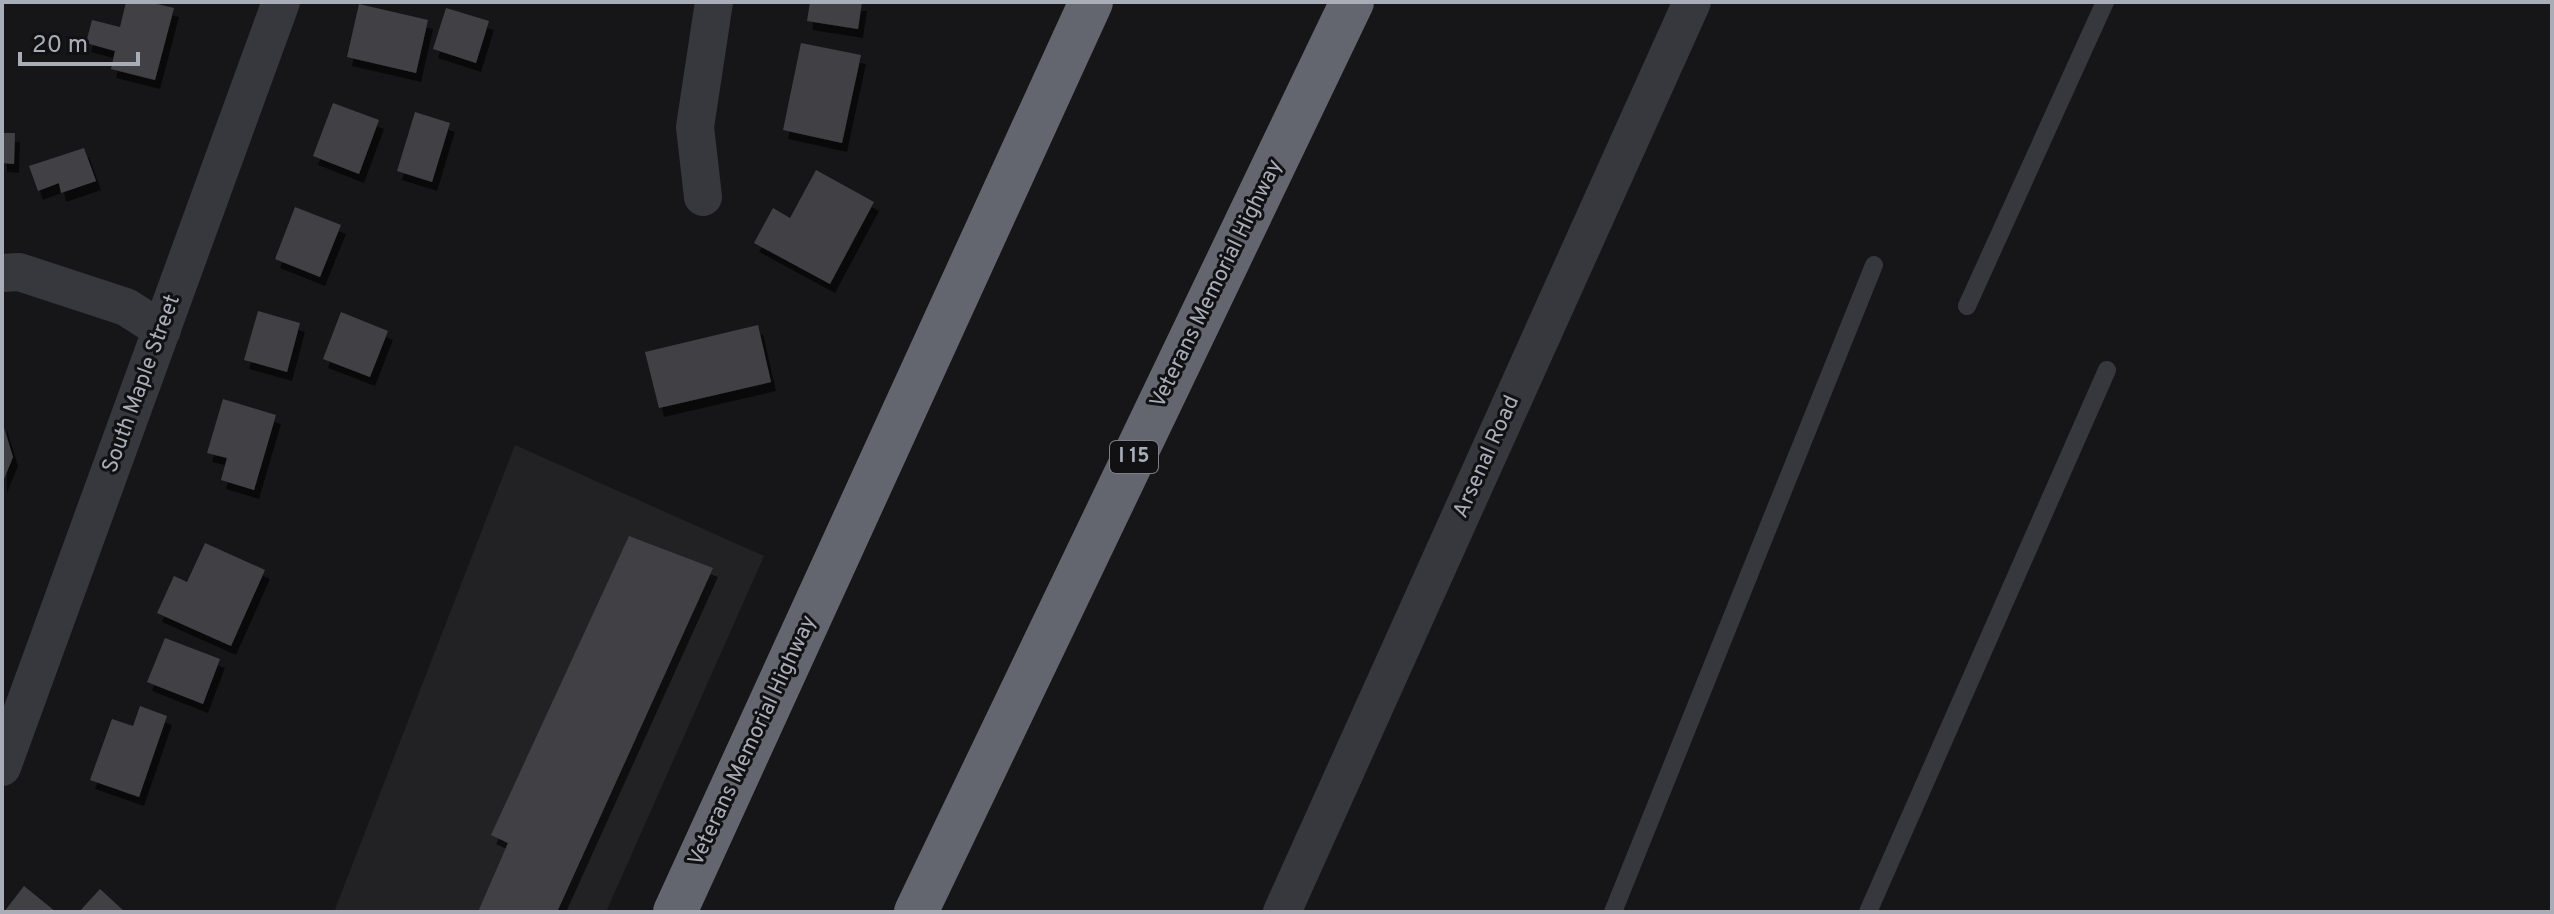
<svg xmlns="http://www.w3.org/2000/svg" width="2554" height="914" viewBox="0 0 2554 914" font-family="Overpass,sans-serif">
  <defs>
    <filter id="shadow"><feDropShadow dx="5" dy="9" stdDeviation="0" flood-color="#0009"/></filter>
  </defs>
  <rect width="100%" height="100%" fill="#161618"/>
  <path fill="#222225" d="M 515,445 L 764,556 L 606,912 L 334,912 Z"/>
  <path fill="#404145" filter="url(#shadow)" d="M 126,2 L 149,2 L 174,8 L 155,80 L 111,69 L 115,51 L 86,43 L 92,20 L 120,27 Z
    M 810,2 L 862,2 L 858,29 L 807,21 Z
    M 359,4 L 428,20 L 416,73 L 347,57 Z
    M 446,8 L 489,21 L 476,63 L 433,49 Z
    M 801,43 L 861,55 L 842,143 L 783,130 Z
    M 333,103 L 379,120 L 359,174 L 313,156 Z
    M 415,112 L 450,123 L 432,182 L 397,171 Z
    M 2,133 L 15,133 L 14,164 L 2,163 Z
    M 84,148 L 96,181 L 61,193 L 59,183 L 38,191 L 29,166 Z
    M 816,170 L 874,202 L 830,284 L 754,243 L 773,208 L 790,218 Z
    M 295,207 L 341,225 L 320,277 L 275,259 Z
    M 258,311 L 300,323 L 287,372 L 244,360 Z
    M 341,312 L 388,331 L 370,377 L 323,359 Z
    M 758,325 L 771,382 L 659,408 L 645,352 Z
    M 223,399 L 276,415 L 254,490 L 221,480 L 227,458 L 207,453 Z
    M 2,421 L 13,457 L 2,484 Z
    M 629,536 L 713,568 L 557,912 L 478,912 L 508,843 L 491,835 Z
    M 205,543 L 265,570 L 231,646 L 157,613 L 174,576 L 187,582 Z
    M 165,638 L 220,659 L 203,704 L 147,682 Z
    M 140,706 L 167,716 L 139,797 L 90,780 L 112,719 L 133,726 Z
    M 24,886 L 56,912 L 4,912 Z
    M 100,889 L 125,912 L 79,912 Z"/>
  <g fill="none" stroke-linecap="round" stroke-linejoin="round">
    <path stroke="#37383d" stroke-width="18" d="M 1967,306 L 2105,2
      M 1613,912 L 1874,265
      M 1868,912 L 2107,370"/>
    <path stroke="#37383d" stroke-width="38" d="M 703,197 L 695,127 L 714,2
      M 2,273 L 19,272 L 126,307 L 162,330
      M 2,767 L 281,2
      M 1282,912 L 1692,2"/>
    <path stroke="#63666e" stroke-width="44" d="M 675,912 L 1091,2
      M 916,912 L 1352,2"/>
  </g>
  <g text-anchor="middle" dominant-baseline="central" stroke-width="6" stroke-linejoin="round" paint-order="stroke">
    <rect fill="#111113" stroke="#7b7e86" stroke-width="2" x="1110" y="441" width="48" height="32" rx="6"/>
    <g font-size="20" font-weight="bold" fill="#a8adb8">
      <text x="1134" y="457">I 15</text>
    </g>
    <g font-size="22" fill="#a8adb8" stroke="#111113">
      <text transform="translate(1217 284) rotate(-64)">Veterans Memorial Highway</text>
      <text transform="translate(142 384) rotate(-70)">South Maple Street</text>
      <text transform="translate(1487 457) rotate(-66)">Arsenal Road</text>
      <text transform="translate(753 741) rotate(-65)">Veterans Memorial Highway</text>
    </g>
  </g>
  <rect width="2554" height="914" fill="none" stroke="#a8adb8" stroke-width="8"/>
  <path d="M20 52v12h118v-12" fill="none" stroke="#a8adb8" stroke-width="4"/>
  <text x="32" y="52" font-size="24" fill="#a8adb8" stroke="#111113" stroke-width="6" paint-order="stroke">20 m</text>
</svg>
